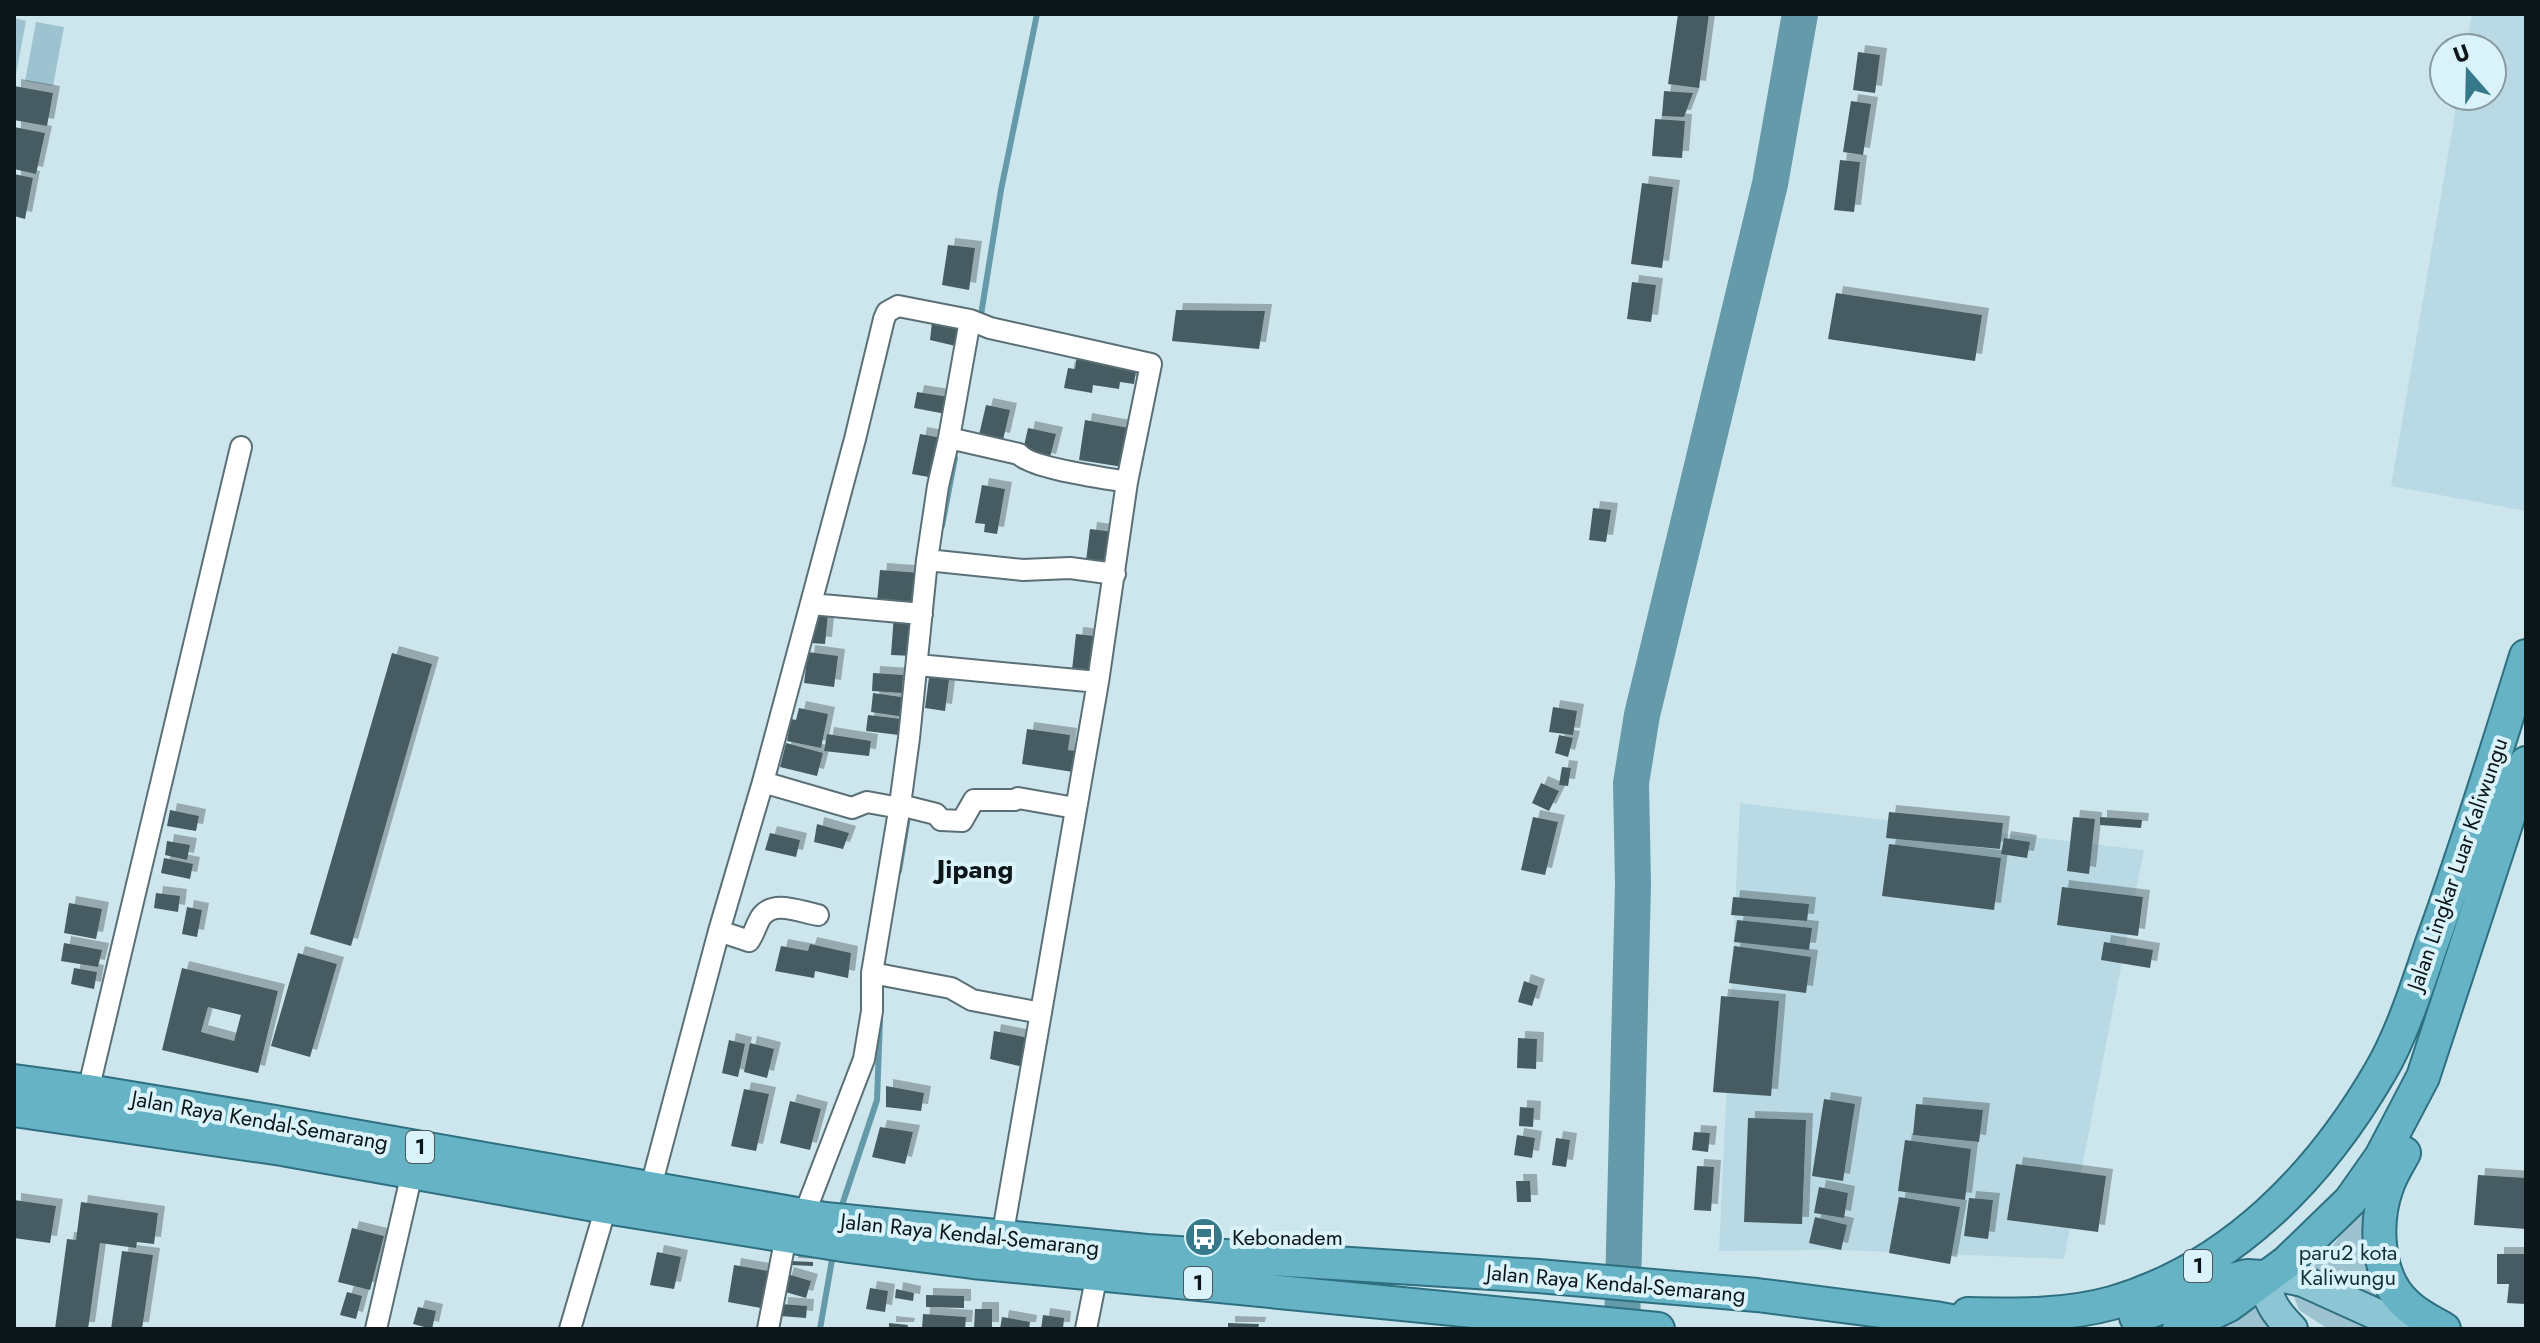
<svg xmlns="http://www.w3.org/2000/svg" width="2540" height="1343" viewBox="0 0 2540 1343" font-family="Jost,sans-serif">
  <defs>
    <filter id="shadow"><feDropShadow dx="7" dy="-7" stdDeviation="0" flood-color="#0004"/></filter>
  </defs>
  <rect width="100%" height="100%" fill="#cde6ed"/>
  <path fill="#b9dae4" d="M 2472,14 L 2526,14 L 2526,511 L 2391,486 L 2458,96 L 2492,96 L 2492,48 L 2466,48 Z
    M 1740,803 L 2144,850 L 2064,1259 L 1841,1250 L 1719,1251 Z"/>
  <path fill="#9cc3cf" d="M 14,18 L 26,21 L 15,79 L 14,79 Z
    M 36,22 L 64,27 L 53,86 L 25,81 Z
    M 2385,1170 L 2371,1228 L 2425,1327 L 2308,1272 L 2330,1250 Z
    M 2292,1291 L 2386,1329 L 2328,1329 L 2299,1310 Z
    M 2258,1298 L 2314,1329 L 2189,1329 Z"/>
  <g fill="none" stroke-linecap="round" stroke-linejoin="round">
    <path stroke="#649aa9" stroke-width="6" d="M 980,321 L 1001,190 L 1037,14
      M 942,526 L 955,458
      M 899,871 L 909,811
      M 840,1211 L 877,1100 L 880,1020
      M 820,1329 L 833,1254"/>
    <path stroke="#649aa9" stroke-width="36" d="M 1622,1329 L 1633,884 L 1631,783 L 1642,715 L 1770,184 L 1800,14"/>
  </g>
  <path fill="#475c62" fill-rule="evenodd" filter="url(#shadow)" d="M 1678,14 L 1709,14 L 1699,88 L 1668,84 Z
    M 1858,52 L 1880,55 L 1875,93 L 1853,90 Z
    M 14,86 L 53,93 L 47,126 L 14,120 Z
    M 1664,91 L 1693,93 L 1684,117 L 1662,116 Z
    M 1851,101 L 1871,104 L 1863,155 L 1843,152 Z
    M 1655,119 L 1685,121 L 1682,158 L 1652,156 Z
    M 14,127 L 45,133 L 36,174 L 14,169 Z
    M 1840,160 L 1860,162 L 1854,212 L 1834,210 Z
    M 14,174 L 33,178 L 25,219 L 14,216 Z
    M 1642,183 L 1673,187 L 1662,268 L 1631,264 Z
    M 948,245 L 975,248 L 969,290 L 942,285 Z
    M 1632,282 L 1656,285 L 1651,322 L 1627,319 Z
    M 1836,293 L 1982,315 L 1975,361 L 1828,339 Z
    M 1176,310 L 1265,311 L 1259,349 L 1172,341 Z
    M 932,322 L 965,328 L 960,347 L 930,340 Z
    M 1077,355 L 1137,364 L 1134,384 L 1120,382 L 1119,389 L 1093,385 L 1092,393 L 1064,388 L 1068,368 L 1075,369 Z
    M 917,392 L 949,397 L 946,414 L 914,408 Z
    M 986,405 L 1010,410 L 1003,440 L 979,435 Z
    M 1085,420 L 1129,428 L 1123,467 L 1079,460 Z
    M 1028,428 L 1056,434 L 1049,461 L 1022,455 Z
    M 920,434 L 942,438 L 934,478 L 912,474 Z
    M 982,485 L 1005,489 L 997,534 L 984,532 L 985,524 L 975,523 Z
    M 1593,508 L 1611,510 L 1606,542 L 1589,540 Z
    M 1090,529 L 1114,532 L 1110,564 L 1086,561 Z
    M 880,570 L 921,573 L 918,605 L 877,602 Z
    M 813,612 L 828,613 L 825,644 L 810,643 Z
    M 894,614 L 917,616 L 914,656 L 891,655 Z
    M 1076,634 L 1094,636 L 1090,672 L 1072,670 Z
    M 808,652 L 838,656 L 834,687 L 804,683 Z
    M 392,653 L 432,664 L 351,946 L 310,934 Z
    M 930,670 L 950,672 L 945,711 L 925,708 Z
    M 873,673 L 903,675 L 902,693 L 872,691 Z
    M 873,693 L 908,698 L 905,717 L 871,712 Z
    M 1553,707 L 1577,711 L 1573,735 L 1549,732 Z
    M 799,708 L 828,714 L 821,748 L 787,741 L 791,719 L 796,720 Z
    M 868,715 L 901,719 L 899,735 L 866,731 Z
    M 1027,729 L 1070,735 L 1068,750 L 1076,751 L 1073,772 L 1022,764 Z
    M 827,734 L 871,741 L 869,756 L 824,751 Z
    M 1559,735 L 1573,738 L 1568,757 L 1555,753 Z
    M 786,743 L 823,753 L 817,776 L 780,767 Z
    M 1562,767 L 1571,768 L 1568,786 L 1559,785 Z
    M 1541,783 L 1559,791 L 1549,811 L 1532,803 Z
    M 170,810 L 199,816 L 196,831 L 167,826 Z
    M 1889,812 L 2003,823 L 2000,849 L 1886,838 Z
    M 1533,817 L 1558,822 L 1545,875 L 1521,870 Z
    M 2073,817 L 2095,819 L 2089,874 L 2067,871 Z
    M 2100,817 L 2142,820 L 2141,828 L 2100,825 Z
    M 817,824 L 849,833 L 843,849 L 814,842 Z
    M 770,833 L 800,840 L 796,857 L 765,850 Z
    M 2004,838 L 2030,842 L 2027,858 L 2001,854 Z
    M 167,841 L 190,845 L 187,860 L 165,855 Z
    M 1889,844 L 2001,858 L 1994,910 L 1882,896 Z
    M 164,858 L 193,864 L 190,879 L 161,873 Z
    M 2062,887 L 2143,897 L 2138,936 L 2057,925 Z
    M 156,893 L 180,896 L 178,912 L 154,908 Z
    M 1733,897 L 1809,904 L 1807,921 L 1731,915 Z
    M 69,903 L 102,909 L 96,939 L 64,933 Z
    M 187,907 L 202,910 L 197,937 L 182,934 Z
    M 1737,920 L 1812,928 L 1809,950 L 1734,942 Z
    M 2104,942 L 2153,950 L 2150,968 L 2101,960 Z
    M 64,943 L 102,950 L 98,967 L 61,961 Z
    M 810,944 L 851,953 L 848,978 L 815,971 L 814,978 L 775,971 L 781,946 L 808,951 Z
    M 1734,946 L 1811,957 L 1806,993 L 1729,983 Z
    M 298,953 L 337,964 L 310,1057 L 271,1046 Z
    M 74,968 L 97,972 L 94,989 L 71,984 Z
    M 182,968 L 278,991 L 258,1073 L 162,1050 ZM 208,1007 L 241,1015 L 234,1041 L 201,1032 Z
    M 1524,981 L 1538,986 L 1532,1006 L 1518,1002 Z
    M 1721,996 L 1779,1001 L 1771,1096 L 1713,1092 Z
    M 994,1031 L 1029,1038 L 1023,1067 L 990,1059 Z
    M 1518,1038 L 1537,1039 L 1536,1069 L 1517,1068 Z
    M 729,1040 L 745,1044 L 738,1077 L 722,1073 Z
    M 750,1043 L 774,1049 L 767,1078 L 744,1072 Z
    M 886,1086 L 924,1093 L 921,1111 L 886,1107 Z
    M 744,1089 L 769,1094 L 756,1151 L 731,1146 Z
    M 1824,1099 L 1855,1104 L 1843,1181 L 1812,1176 Z
    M 790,1101 L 821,1109 L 810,1150 L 780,1143 Z
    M 1916,1104 L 1983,1110 L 1979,1142 L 1913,1135 Z
    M 1520,1107 L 1534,1108 L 1533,1127 L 1519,1126 Z
    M 1748,1118 L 1806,1120 L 1802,1224 L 1744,1222 Z
    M 880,1127 L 913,1132 L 905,1164 L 872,1157 Z
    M 1694,1132 L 1710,1133 L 1708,1152 L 1692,1150 Z
    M 1517,1135 L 1535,1138 L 1532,1158 L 1514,1155 Z
    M 1556,1138 L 1570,1140 L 1566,1167 L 1552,1165 Z
    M 1905,1140 L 1971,1149 L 1965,1200 L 1898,1191 Z
    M 2016,1164 L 2106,1176 L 2098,1232 L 2007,1220 Z
    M 1697,1166 L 1714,1167 L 1711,1211 L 1694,1210 Z
    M 2478,1175 L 2526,1178 L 2526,1229 L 2474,1225 Z
    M 1516,1181 L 1530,1181 L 1531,1202 L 1517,1202 Z
    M 1819,1187 L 1848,1193 L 1844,1218 L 1814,1213 Z
    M 1899,1197 L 1960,1207 L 1950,1264 L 1889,1253 Z
    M 1969,1198 L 1993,1200 L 1988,1239 L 1964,1236 Z
    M 14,1200 L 56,1206 L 50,1243 L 14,1238 Z
    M 81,1202 L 158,1213 L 154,1244 L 137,1242 L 136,1248 L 100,1243 L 88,1329 L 55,1329 L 67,1239 L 76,1240 Z
    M 1815,1217 L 1847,1225 L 1841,1250 L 1809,1243 Z
    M 352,1228 L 384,1236 L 370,1290 L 338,1282 Z
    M 122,1251 L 153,1255 L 142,1329 L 111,1329 Z
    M 657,1252 L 681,1257 L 674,1289 L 650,1285 Z
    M 2497,1254 L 2526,1254 L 2526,1304 L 2507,1303 L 2509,1284 L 2497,1284 Z
    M 791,1261 L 813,1262 L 813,1266 L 791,1265 Z
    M 734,1265 L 768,1271 L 761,1308 L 728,1302 Z
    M 787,1274 L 811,1281 L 806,1298 L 782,1291 Z
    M 870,1288 L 888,1291 L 885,1312 L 866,1309 Z
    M 896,1289 L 914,1293 L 913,1301 L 895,1298 Z
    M 347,1292 L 362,1296 L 356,1319 L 340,1315 Z
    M 926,1295 L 964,1296 L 964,1308 L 926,1307 Z
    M 781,1304 L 807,1306 L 806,1318 L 780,1316 Z
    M 418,1307 L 436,1311 L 432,1329 L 413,1324 Z
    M 975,1309 L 992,1309 L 992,1329 L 974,1329 Z
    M 923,1314 L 966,1317 L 965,1329 L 922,1329 Z
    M 1043,1315 L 1064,1318 L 1063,1329 L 1041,1329 Z
    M 1002,1317 L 1030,1322 L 1029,1329 L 1000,1329 Z
    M 889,1323 L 908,1325 L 907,1329 L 889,1329 Z
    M 1228,1323 L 1259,1324 L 1258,1329 L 1228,1329 Z"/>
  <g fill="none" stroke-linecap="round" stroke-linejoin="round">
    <defs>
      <path id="minor" d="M 949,438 L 1019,454 C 1030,468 1105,478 1127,482
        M 927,560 L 1023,570 L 1070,568 L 1115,574
        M 811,604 L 922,614
        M 918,665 L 1098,682
        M 763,782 L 852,808 L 867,802 L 900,808
        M 900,805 L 936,814 L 941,820 L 962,821 L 974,800 L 1015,800 L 1018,798 L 1075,808
        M 719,931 L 749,941 C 754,934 756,925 761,917 C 774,899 800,912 818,915
        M 872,973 L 951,988 L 972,1000 L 1041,1013
        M 88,1091 L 241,447
        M 650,1190 L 719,931 L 763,782 L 855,439 L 884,319 L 887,312 L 898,306 L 970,320 L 990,328 L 1151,364 L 1127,482 L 1098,682 L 1002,1238
        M 804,1215 L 864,1059 L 872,1011 L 872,973 L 900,805 L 909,738 L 927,560 L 938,486 L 949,438 L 970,320
        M 376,1329 L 412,1173
        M 570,1329 L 606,1207
        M 768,1329 L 786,1236
        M 1086,1329 L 1097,1274"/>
      <path id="primary" d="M 2292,1329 C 2276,1313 2267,1301 2265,1277 L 2284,1277 L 2303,1281 L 2409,1329"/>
      <path id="trunk" d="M 14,1081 L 88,1091 L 275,1122 L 825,1219 L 1147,1251 L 1538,1276 L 1757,1295 L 1935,1318 L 1993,1329
        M 14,1110 L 282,1149 L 606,1207 L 849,1246 L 973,1262 L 1658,1329
        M 2404,1153 C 2398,1164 2391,1175 2387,1187 C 2374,1223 2376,1278 2407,1305 C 2417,1315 2432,1322 2444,1329
        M 1968,1314 C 2017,1315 2065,1316 2112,1303 C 2231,1268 2319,1177 2380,1072 C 2402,1035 2418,984 2432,943 C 2466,849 2496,753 2526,656
        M 2136,1317 L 2231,1280 L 2247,1276 L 2262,1277
        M 2179,1329 L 2229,1305 L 2287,1262 L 2350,1201 L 2381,1157 L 2423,1077 L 2526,763"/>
    </defs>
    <use href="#minor" stroke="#5a7076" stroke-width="24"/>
    <use href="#primary" stroke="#2e707f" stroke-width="34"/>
    <use href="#trunk" stroke="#2e707f" stroke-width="36"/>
    <use href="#minor" stroke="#fff" stroke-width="20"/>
    <use href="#primary" stroke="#8cc6d4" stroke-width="30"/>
    <use href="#trunk" stroke="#66b3c6" stroke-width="32"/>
  </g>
  <defs>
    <symbol id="bus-disc" viewBox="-11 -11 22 22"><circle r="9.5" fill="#36798a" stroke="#daf3fa"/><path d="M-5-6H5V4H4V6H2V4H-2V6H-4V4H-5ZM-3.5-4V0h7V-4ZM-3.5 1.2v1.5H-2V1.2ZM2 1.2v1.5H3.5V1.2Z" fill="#fff"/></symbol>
  </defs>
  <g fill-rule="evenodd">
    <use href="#bus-disc" x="1182" y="1215" width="44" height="44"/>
  </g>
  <g text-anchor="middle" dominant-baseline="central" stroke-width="8" stroke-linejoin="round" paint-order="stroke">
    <g fill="#daf3fa" stroke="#4a585c" stroke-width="2">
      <rect x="406" y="1131" width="28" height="32" rx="6"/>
      <rect x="2184" y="1250" width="28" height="32" rx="6"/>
      <rect x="1184" y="1267" width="28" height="32" rx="6"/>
    </g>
    <g font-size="20" font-weight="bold" fill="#0d1618">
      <text x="420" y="1147">1</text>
      <text x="2198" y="1266">1</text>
      <text x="1198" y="1283">1</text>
    </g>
    <g font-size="22" fill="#0d1618" stroke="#daf3fa">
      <text transform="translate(2457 864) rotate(-71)">Jalan Lingkar Luar Kaliwungu</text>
      <text transform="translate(260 1120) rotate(10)">Jalan Raya Kendal-Semarang</text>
      <text transform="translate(970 1234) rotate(6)">Jalan Raya Kendal-Semarang</text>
      <text transform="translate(1616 1283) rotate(5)">Jalan Raya Kendal-Semarang</text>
    </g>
    <g font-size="22" fill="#0d1618" stroke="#daf3fa" text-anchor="start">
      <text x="1232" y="1237">Kebonadem</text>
    </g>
    <g font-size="22" fill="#143037" stroke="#daf3fa">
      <text x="2348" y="1252">paru2 kota<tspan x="2348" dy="25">Kaliwungu</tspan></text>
    </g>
    <g font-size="26" font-weight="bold" fill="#0d1618" stroke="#daf3fa">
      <text x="975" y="869">Jipang</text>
    </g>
  </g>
  <rect width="2540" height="1343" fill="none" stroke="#0d1618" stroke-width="32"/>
  <g transform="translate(2468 72) rotate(340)"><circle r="38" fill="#daf3fa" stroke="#889ba0" stroke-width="2"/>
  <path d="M0-6L14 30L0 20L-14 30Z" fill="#36798a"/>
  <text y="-12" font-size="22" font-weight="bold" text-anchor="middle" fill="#0d1618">U</text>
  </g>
</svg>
